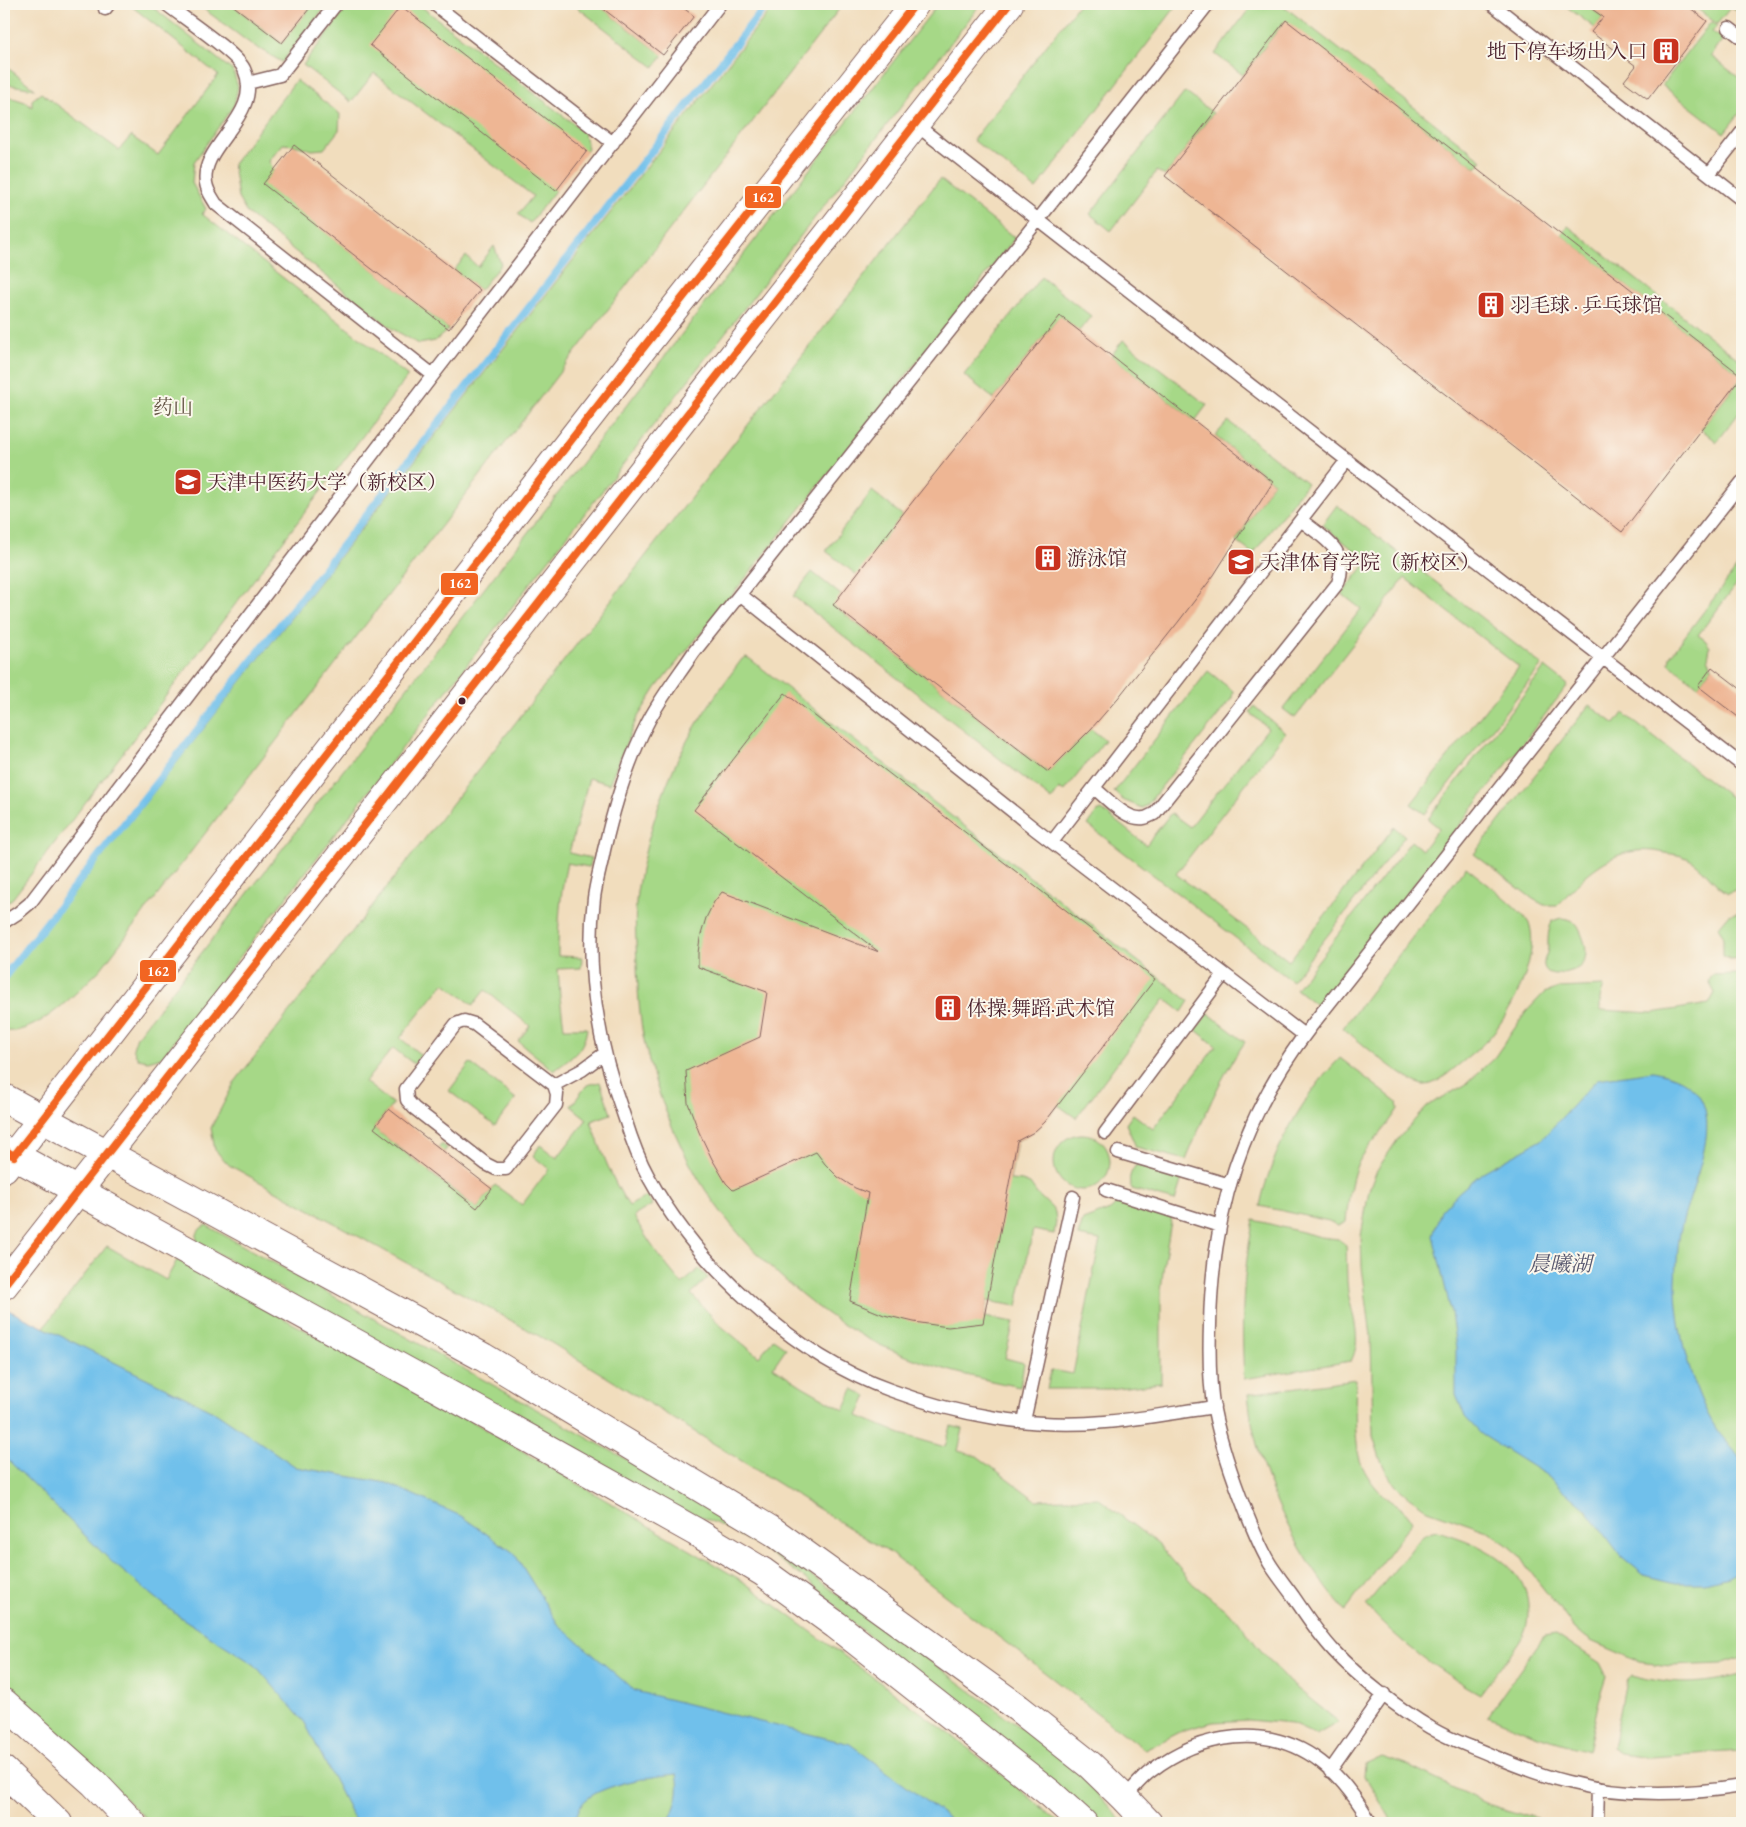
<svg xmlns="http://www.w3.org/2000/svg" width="1746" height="1827" viewBox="0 0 1746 1827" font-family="'EB Garamond','Noto Serif SC',serif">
  <rect width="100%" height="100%" fill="#fbf7ec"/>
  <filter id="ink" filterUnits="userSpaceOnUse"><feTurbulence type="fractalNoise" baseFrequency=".02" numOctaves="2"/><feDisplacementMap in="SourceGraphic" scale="10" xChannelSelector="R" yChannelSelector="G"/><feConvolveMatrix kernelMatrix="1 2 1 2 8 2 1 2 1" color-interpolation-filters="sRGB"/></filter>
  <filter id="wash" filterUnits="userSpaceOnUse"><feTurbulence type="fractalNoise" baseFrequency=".0096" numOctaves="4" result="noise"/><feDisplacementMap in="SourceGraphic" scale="20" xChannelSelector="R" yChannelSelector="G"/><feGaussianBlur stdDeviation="1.12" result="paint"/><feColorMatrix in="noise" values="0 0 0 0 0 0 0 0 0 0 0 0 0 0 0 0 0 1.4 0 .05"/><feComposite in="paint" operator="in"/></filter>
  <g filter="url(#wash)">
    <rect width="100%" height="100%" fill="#f1ddbd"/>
    <path fill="#a6d887" stroke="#787c59" d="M 131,4 L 149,4 L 233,71 L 238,87 L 234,105 L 194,162 L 192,183 L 206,209 L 202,214 L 408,376 L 13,898 L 4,905 L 4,95 L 25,102 L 32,107 L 32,100 L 41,93 L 119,150 L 131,136 L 158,155 L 218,75 L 130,5 Z
      M 197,4 L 231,4 L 282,43 L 313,4 L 317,4 L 324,9 L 282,62 L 251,44 Z
      M 350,4 L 418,4 L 583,131 L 588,148 L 530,223 L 518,214 L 533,196 L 374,73 L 351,102 L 303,65 Z
      M 573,4 L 597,4 L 663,55 L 654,67 Z
      M 775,4 L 843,4 L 100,970 C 76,992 39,1035 4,1031 L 4,982 Z
      M 938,4 L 981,4 L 162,1057 L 148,1061 L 138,1059 L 133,1048 L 137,1036 Z
      M 1079,4 L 1178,4 L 1036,189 L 973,140 Z
      M 1253,4 L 1281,4 L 1482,160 L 1476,168 L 1285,21 L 1243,75 L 1215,54 Z
      M 1563,4 L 1585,4 L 1603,17 L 1595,28 Z
      M 1691,4 L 1742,4 L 1738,11 L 1731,7 L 1717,24 Z
      M 1711,22 L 1717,26 L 1712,32 L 1723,39 L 1711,56 L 1742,80 L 1742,110 L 1724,133 L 1662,85 Z
      M 4,65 L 35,89 L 4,84 Z
      M 296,80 L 340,114 L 339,130 L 324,149 L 312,150 L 294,145 L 283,144 L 269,161 L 274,171 L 264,184 L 449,329 L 435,341 L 419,344 L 391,328 L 246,212 L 238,198 L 233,164 Z
      M 1185,92 L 1213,113 L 1165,176 L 1157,171 L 1111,231 L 1090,214 Z
      M 940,179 L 1015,238 L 732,595 L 656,688 L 636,720 L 609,784 L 589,778 L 569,853 L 591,858 L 589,867 L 567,863 C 560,894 558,925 558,956 L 582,957 L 581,968 L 558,969 L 560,997 L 564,1028 L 587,1028 C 584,1051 572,1057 554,1071 L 518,1041 L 530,1026 L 485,990 L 473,1005 L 444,983 L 400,1038 L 421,1055 L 414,1064 L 393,1048 L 365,1082 L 393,1104 L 374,1128 L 422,1166 L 441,1144 L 447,1148 L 429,1172 L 477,1208 L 495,1185 L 522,1205 L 549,1169 L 533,1156 L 540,1145 L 557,1158 L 587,1119 L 571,1106 L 587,1085 L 600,1082 L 611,1114 L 591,1121 C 601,1150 612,1181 629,1206 L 647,1196 L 652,1205 L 634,1216 C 647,1241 664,1263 682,1284 L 699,1269 L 708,1278 L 691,1294 L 720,1325 L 759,1357 L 773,1339 L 786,1348 L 773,1367 L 802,1386 L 844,1410 L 853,1389 L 867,1396 L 858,1416 L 901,1434 L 945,1447 L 951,1426 L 963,1429 L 958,1451 L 977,1456 L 1036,1500 L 1098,1498 L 1159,1545 L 1193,1584 L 1237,1619 L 1257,1646 L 1289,1682 L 1339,1722 L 1316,1735 L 1292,1724 L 1248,1720 L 1213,1722 L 1184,1730 L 1145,1750 L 890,1553 L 550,1342 L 229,1165 L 215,1150 L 211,1128 L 234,1083 Z
      M 1568,226 L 1742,362 L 1742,376 L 1561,235 Z
      M 494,246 L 501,264 L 480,290 L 454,270 L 466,256 L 478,267 Z
      M 1041,277 L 1091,316 L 1079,331 L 1060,316 L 994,399 L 964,375 Z
      M 1123,340 L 1207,405 L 1195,421 L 1111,356 Z
      M 1742,377 L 1742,409 L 1717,442 L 1701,429 Z
      M 1228,421 L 1307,483 L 1253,554 L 1236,541 L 1273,482 L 1215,436 Z
      M 872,491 L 902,515 L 857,575 L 826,551 Z
      M 1337,505 L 1542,665 L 1425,814 L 1411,804 L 1519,667 L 1405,578 L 1295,718 L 1283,709 L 1361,609 L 1342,594 L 1368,561 L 1322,525 Z
      M 1742,561 L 1742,577 L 1698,635 L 1705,640 L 1710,647 L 1708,658 L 1712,667 L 1698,686 L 1669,663 L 1670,656 Z
      M 812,572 L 841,595 L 834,606 L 1048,772 L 1091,729 L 1105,740 L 1064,792 L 1059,789 L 1052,800 L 793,596 Z
      M 746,657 L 750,659 L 1189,1001 L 1182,1012 L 1165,999 L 1076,1118 L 1058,1105 C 1045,1122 1036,1131 1017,1141 L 1010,1180 L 1022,1181 L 1030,1184 L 1037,1194 L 1051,1207 L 1055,1212 L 1056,1222 L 1054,1234 L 1033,1230 L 1017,1306 L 987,1301 L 984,1317 L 1014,1322 L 1005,1358 L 1024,1363 L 1020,1387 C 970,1377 921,1365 874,1342 C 809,1310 735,1241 698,1178 C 674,1137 656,1091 645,1045 C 639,1018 638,991 637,964 C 636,941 634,916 637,892 C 645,842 662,788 686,743 C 702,713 722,686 742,659 Z
      M 1545,667 L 1568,685 L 1319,1007 L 1296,989 L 1411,841 L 1422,850 L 1439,828 L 1428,819 Z
      M 1208,671 L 1233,691 L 1232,698 L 1147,805 L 1142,808 L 1123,800 L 1114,792 Z
      M 1589,705 L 1615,724 L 1623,713 L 1742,806 L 1742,887 L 1728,893 C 1712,884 1704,866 1687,858 C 1681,855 1672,854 1665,853 C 1631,845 1606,857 1581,880 C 1573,887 1566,897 1558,905 L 1544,905 L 1533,899 L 1474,854 Z
      M 1254,706 L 1285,733 L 1176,874 L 1289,961 L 1394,827 L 1405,836 L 1292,981 L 1088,825 L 1097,812 L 1102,810 L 1146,845 L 1171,813 L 1190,827 L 1268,728 L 1250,713 Z
      M 1466,867 C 1479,878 1526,912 1530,926 C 1539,959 1510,1016 1487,1040 C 1478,1050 1467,1058 1456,1067 C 1447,1074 1435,1086 1423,1085 C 1406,1082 1359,1041 1343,1028 Z
      M 1736,913 L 1742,913 L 1742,958 L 1730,959 L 1723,956 L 1723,938 L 1719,927 L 1729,915 Z
      M 1561,918 C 1572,919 1577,923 1581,933 C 1589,951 1589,968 1567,972 C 1560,974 1547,977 1544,966 C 1543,959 1548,954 1548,947 C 1548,937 1548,931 1552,921 Z
      M 1736,974 L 1742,975 L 1742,1657 L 1721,1664 L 1670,1666 L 1639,1662 L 1591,1641 L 1575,1629 L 1532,1574 L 1521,1557 L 1506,1544 L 1487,1531 L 1428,1510 L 1409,1497 L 1396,1486 L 1387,1473 L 1381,1461 L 1373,1436 L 1371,1336 L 1362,1267 L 1361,1236 L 1369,1190 L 1377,1170 L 1398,1139 L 1427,1106 L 1465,1085 L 1494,1058 L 1526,1012 L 1544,993 L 1559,988 L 1604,986 L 1600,998 L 1600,1010 L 1652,1013 L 1709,1004 L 1715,993 L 1709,982 L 1712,975 Z
      M 1208,1013 L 1245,1042 C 1219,1078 1203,1120 1186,1160 L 1136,1147 L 1126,1124 L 1133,1114 L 1153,1129 L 1216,1046 L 1196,1030 Z
      M 1340,1058 L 1397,1102 L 1398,1109 C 1386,1129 1368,1144 1357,1165 C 1350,1182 1348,1204 1346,1222 L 1338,1226 L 1329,1221 L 1260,1206 C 1271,1152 1302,1097 1340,1058 Z
      M 470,1063 L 516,1099 L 495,1126 L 449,1091 Z
      M1054 1162a28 28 0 1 1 56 0a28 28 0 1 1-56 0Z
      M 1136,1165 L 1182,1178 L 1175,1201 L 1132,1189 C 1127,1180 1130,1173 1136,1165 Z
      M 1118,1203 L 1172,1217 L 1164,1262 L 1161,1291 L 1161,1383 L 1109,1389 L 1047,1389 L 1051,1370 L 1073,1374 L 1100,1240 L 1078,1236 L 1083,1220 L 1110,1210 Z
      M 1254,1220 L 1321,1237 L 1338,1239 L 1346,1245 C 1347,1260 1346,1277 1348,1292 C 1352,1315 1363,1339 1351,1361 L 1244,1379 C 1241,1325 1242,1272 1254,1220 Z
      M 206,1225 L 683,1491 L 763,1541 L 925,1657 L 1048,1748 L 1083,1778 L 1124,1823 L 1095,1823 L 846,1617 C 811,1575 726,1521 673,1507 L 197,1242 C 196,1233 198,1229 206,1225 Z
      M 107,1246 L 166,1280 L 177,1260 L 475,1423 L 741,1580 L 954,1737 L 1033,1800 L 1059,1823 L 151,1823 L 4,1687 L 4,1379 Z
      M 1356,1379 C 1355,1399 1354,1445 1361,1463 C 1366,1475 1373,1485 1382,1494 C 1392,1505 1408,1508 1412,1522 L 1345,1611 C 1293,1549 1256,1474 1248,1394 Z
      M 1437,1531 C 1474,1541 1530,1564 1528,1610 C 1528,1619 1527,1628 1523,1636 C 1511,1656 1494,1675 1480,1694 C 1437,1670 1398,1642 1366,1605 L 1424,1534 Z
      M 1556,1634 L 1600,1663 L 1607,1677 L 1598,1705 L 1588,1751 L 1535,1735 L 1488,1715 L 1544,1636 Z
      M 1631,1675 C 1673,1686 1701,1685 1742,1675 L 1742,1751 L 1650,1757 L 1621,1753 L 1613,1748 L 1626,1680 Z
      M 1382,1757 L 1408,1766 L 1487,1804 L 1549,1823 L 1392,1823 L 1389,1816 L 1364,1776 L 1365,1765 Z"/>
    <path fill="#70c0eb" stroke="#5d708b" d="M 1653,1071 C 1746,1087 1693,1173 1680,1233 C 1677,1248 1677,1266 1676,1282 C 1675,1327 1692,1392 1717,1430 C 1723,1439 1738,1453 1742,1463 C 1745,1470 1742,1482 1742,1489 C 1742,1516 1742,1542 1742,1569 L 1728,1577 L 1705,1583 L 1676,1583 L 1644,1575 L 1621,1556 L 1586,1509 L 1546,1475 L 1481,1434 L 1465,1417 L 1456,1394 L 1456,1349 L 1451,1312 L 1433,1235 L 1441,1211 L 1459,1192 L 1483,1172 L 1541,1140 L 1597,1079 Z
      M 4,1308 L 217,1413 L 296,1467 L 387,1483 L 461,1516 L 514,1553 L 558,1624 L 635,1691 L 850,1744 L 955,1823 L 668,1823 C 676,1806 681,1792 677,1774 C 653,1776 605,1784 587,1799 C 580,1804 576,1816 575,1823 L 356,1823 L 305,1723 L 255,1665 L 177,1615 L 113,1563 L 4,1456 Z"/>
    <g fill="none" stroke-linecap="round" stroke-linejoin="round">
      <path stroke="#70c0eb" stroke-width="8" d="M 4,977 L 767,4"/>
    </g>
    <g id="blocks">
      <path fill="#eeb694" d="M 231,4 L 313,4 L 282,43 Z
        M 597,4 L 678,4 L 694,16 L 663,55 Z
        M 1585,4 L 1685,4 L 1707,21 L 1648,99 L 1624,81 L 1636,66 L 1591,32 L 1603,17 Z
        M 401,6 L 587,151 L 556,191 L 370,45 Z
        M 1286,20 L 1742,376 L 1622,532 L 1165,176 Z
        M 294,145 L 480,290 L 449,329 L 263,184 Z
        M 1060,316 L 1273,482 L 1214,575 L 1179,621 L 1118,698 L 1091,729 L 1048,772 L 833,605 L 902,515 Z
        M 1712,667 L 1742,690 L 1742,720 L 1698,686 Z
        M 785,693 L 1155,979 L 1045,1122 L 1034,1132 L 1017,1141 L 983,1323 L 948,1327 L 914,1322 L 884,1315 L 850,1301 L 868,1193 L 855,1188 L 838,1177 L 825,1164 L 816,1152 L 733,1190 L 726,1183 L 712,1159 L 699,1132 L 688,1103 L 686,1071 L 760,1037 L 767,992 L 698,967 L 698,953 L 700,938 L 706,918 L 714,902 L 722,892 L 879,952 L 694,810 Z
        M 389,1109 L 492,1189 L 477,1208 L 374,1128 Z"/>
    </g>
  </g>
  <g filter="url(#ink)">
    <use href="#blocks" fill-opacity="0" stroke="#84625e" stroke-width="1"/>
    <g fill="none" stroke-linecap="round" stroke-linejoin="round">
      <defs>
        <path id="lane" d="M 166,4 C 182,17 237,53 244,69 C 265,115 199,145 206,183 C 207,191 212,197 216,204 L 433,375
          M 434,4 L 613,143
          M 1208,4 L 1038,220 L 694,652 C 678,676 660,698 647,724 C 627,763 614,807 604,850 C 601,866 596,882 594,898 C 585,972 600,1050 625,1119 C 631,1138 638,1158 648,1176 C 697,1265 793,1355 890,1390 C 957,1415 1033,1429 1105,1422 C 1141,1419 1178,1412 1214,1407
          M 1492,4 L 1742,200
          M 105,9 L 109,4
          M 1729,28 L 1742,38
          M 248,83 L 280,75 L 336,4
          M 915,124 L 1362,472 L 1742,765
          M 1709,174 L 1742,132
          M 1742,482 L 1312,1025 C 1242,1115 1212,1212 1210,1325 C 1209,1353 1209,1382 1214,1410 C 1221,1445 1233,1479 1246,1512 C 1253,1529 1260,1548 1270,1564 C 1277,1575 1285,1585 1293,1596 C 1306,1615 1318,1634 1334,1651 C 1358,1677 1400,1710 1431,1728 C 1450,1740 1473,1747 1493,1756 C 1517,1766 1542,1776 1568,1782 C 1624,1797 1686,1795 1742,1786
          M 741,595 L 1036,830 L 1304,1035
          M 1094,788 C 1107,798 1126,821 1144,818 C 1147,818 1151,815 1154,814 L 1338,583 C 1350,550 1323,538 1301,520
          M 1052,842 L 1347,460
          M 4,922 L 18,913 L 30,903 L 433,375 L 720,4
          M 464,1021 L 474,1024 L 554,1085 L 557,1094 L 556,1105 L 506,1169 L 496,1169 L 486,1164 L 414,1108 L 407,1100 L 406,1089 L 456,1024 Z
          M 554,1085 L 582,1070 L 605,1053
          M 1105,1133 L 1224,974
          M 1118,1152 L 1230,1185
          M 1106,1190 L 1220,1226
          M 1024,1421 L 1073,1197
          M 1330,1771 L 1384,1694
          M 1124,1798 C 1133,1789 1141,1778 1151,1771 C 1200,1733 1269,1722 1321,1762 C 1342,1778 1358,1801 1371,1823
          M 1597,1823 L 1598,1788"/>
        <path id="secondary" d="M 4,1168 L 628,367 L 915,4
          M 4,1285 L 1009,4"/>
        <path id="primary" d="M 4,1098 L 483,1357 L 774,1532 L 1018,1708 L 1090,1765 L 1124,1798 L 1148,1823
          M 4,1150 L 510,1428 L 696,1532 L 763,1572 L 836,1625 L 1051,1794 L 1083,1823
          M 4,1703 L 94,1783 L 132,1823
          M 4,1771 L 58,1823"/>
      </defs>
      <use href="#lane" stroke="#84625e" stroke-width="15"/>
      <use href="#secondary" stroke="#84625e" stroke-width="30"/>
      <use href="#primary" stroke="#84625e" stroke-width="30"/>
      <use href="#lane" stroke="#fff" stroke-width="12"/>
      <use href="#secondary" stroke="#fff" stroke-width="28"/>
      <use href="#primary" stroke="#fff" stroke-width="28"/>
      <defs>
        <path id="bus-1" d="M 4,1150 L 14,1156 L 628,367 L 915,4
          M 4,1285 L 1009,4"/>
      </defs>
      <use href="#bus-1" stroke="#fbf7ec" stroke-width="11"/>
      <use href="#bus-1" stroke="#f26522" stroke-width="8"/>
    </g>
  </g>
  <defs>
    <symbol id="building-square" viewBox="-11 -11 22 22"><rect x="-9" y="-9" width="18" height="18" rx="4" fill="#c8321e" stroke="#fbf7ec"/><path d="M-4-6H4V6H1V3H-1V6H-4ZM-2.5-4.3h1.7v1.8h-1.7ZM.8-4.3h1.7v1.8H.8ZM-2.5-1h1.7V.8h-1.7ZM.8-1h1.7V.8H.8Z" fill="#fff"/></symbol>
    <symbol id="university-square" viewBox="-11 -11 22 22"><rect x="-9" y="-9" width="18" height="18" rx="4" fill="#c8321e" stroke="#fbf7ec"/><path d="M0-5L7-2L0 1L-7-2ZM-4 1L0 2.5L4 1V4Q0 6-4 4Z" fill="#fff"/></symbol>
  </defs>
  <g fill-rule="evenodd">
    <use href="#building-square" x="1650" y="35" width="32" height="32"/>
    <use href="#building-square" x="1475" y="289" width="32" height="32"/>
    <use href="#university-square" x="172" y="466" width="32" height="32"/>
    <use href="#building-square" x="1032" y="542" width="32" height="32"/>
    <use href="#university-square" x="1225" y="546" width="32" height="32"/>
    <use href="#building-square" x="932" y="992" width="32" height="32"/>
  </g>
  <circle fill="#4a1f2b" stroke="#fbf7ec" stroke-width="2" cx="462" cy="701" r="4.5"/>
  <g text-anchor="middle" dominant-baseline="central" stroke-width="4" stroke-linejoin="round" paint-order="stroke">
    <g font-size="20" fill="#4a1f2b" stroke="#fbf7ec" text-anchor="start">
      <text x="1647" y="51" text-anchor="end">地下停车场出入口</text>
      <text x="1510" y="305">羽毛球 · 乒乓球馆</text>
      <text x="207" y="482">天津中医药大学（新校区）</text>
      <text x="1067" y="558">游泳馆</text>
      <text x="1260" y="562">天津体育学院（新校区）</text>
      <text x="967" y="1008">体操·舞蹈·武术馆</text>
    </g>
    <g font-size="20" fill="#665647" stroke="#fbf7ec">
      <text x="173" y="407">药山</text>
    </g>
    <g font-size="21" font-style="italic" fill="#57576e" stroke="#fbf7ec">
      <text x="1560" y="1263">晨曦湖</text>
    </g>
  </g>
  <g stroke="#fbf7ec" stroke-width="2">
    <rect x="744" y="185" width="38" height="24" rx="5" fill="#f26522"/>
    <rect x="440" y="572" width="39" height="24" rx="5" fill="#f26522"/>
    <rect x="139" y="959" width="38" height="24" rx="5" fill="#f26522"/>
  </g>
  <g font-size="14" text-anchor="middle" font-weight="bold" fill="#fff">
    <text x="763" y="202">162</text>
    <text x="460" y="588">162</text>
    <text x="158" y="976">162</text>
  </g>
  <rect width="1746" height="1827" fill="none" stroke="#fbf7ec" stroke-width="20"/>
</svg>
